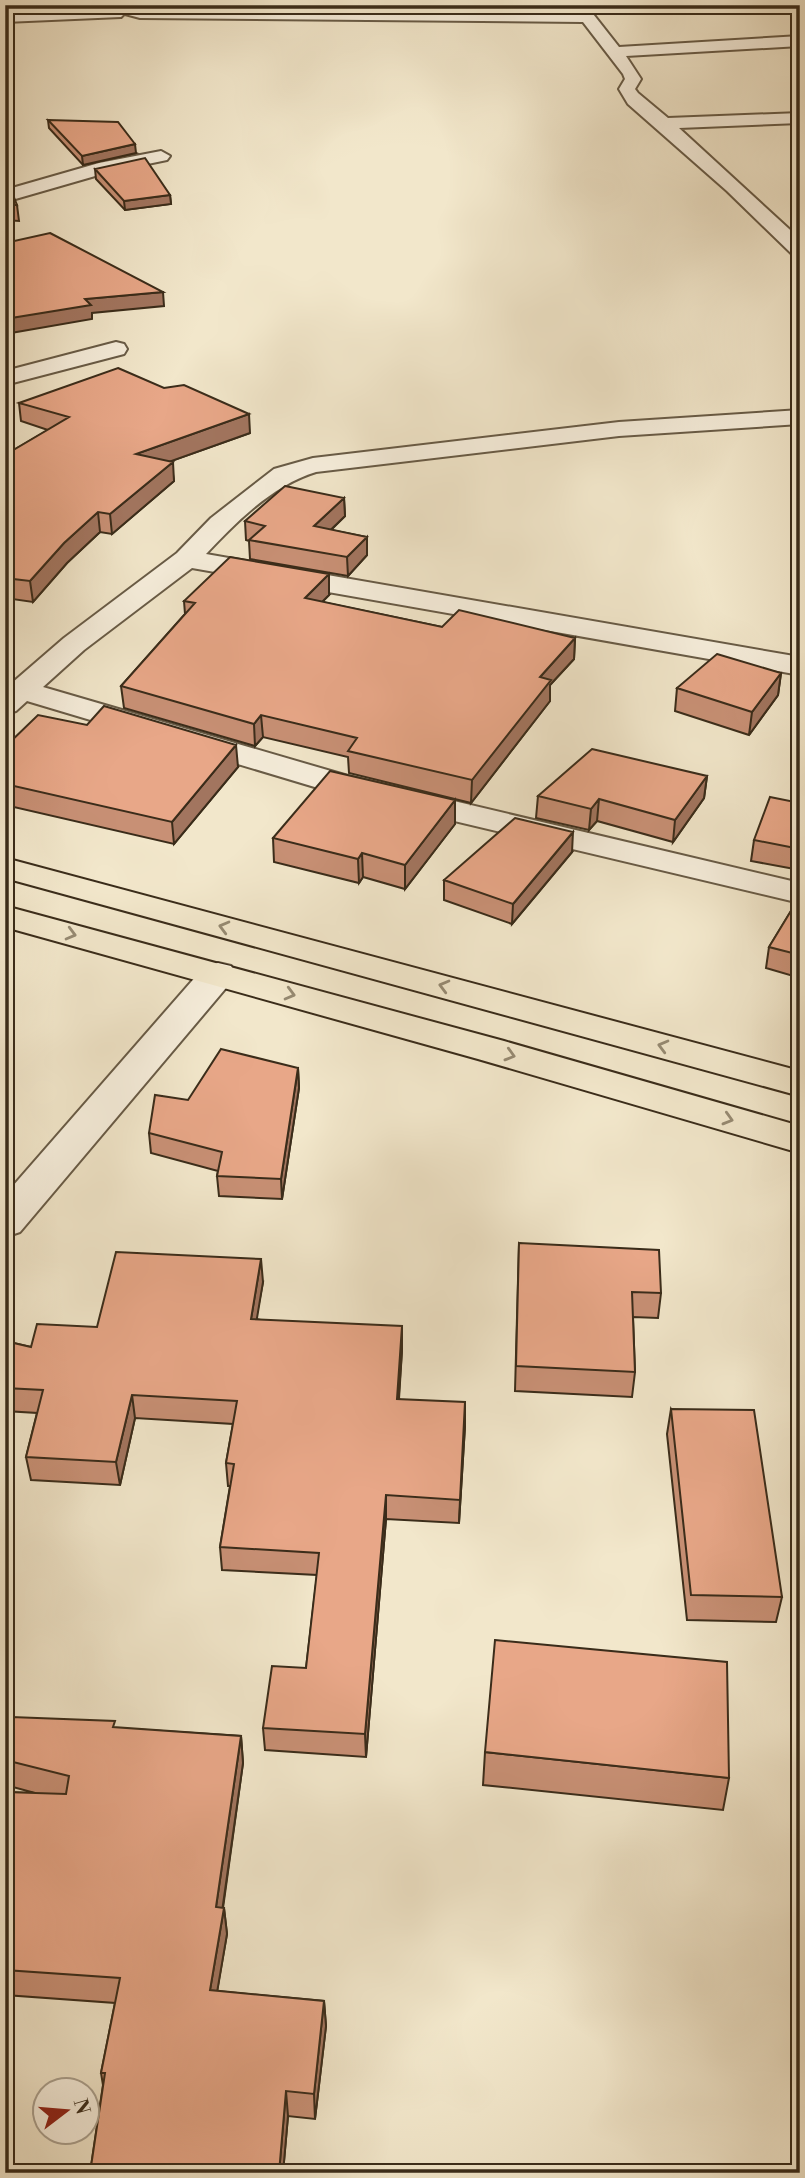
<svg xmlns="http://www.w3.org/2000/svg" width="805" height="2178" viewBox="0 0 805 2178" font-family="'Libre Bodoni',serif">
  <rect width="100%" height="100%" fill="#f2e7cb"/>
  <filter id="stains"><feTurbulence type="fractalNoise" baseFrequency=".00286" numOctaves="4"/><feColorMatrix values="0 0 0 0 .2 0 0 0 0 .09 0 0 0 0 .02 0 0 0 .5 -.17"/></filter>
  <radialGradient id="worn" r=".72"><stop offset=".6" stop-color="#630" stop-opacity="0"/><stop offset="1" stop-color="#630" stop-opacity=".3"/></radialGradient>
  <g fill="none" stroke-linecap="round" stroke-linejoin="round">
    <defs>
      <path id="minor" d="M 120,5 L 135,5 L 140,8 L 576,12 L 571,5 L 586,5 L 619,47 L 800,36 L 800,46 L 626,56 L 641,79 L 635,89 L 638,93 L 668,118 L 800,113 L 800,123 L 679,128 L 800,239 L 800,257 L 793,255 L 727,191 L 628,104 L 619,89 L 625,79 L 623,74 L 583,22 L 140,18 L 125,14 Z
        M 116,9 L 121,11 L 124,14 L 121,17 L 5,22 L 5,12 Z
        M 161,151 L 170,156 L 167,160 L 109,172 L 5,202 L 5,190 L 99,163 Z
        M 116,342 L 124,344 L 127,349 L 124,354 L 5,385 L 5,371 Z
        M 800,410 L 800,424 L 619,436 L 316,472 C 273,485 236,522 206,554 L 800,657 L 800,675 L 192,568 L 84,650 L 43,687 L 348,776 L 800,883 L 800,903 L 328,791 L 27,701 L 16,711 L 5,714 L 5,689 L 64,638 L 177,553 L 211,518 L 274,469 L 313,458 L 619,422 Z
        M 218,963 L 231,966 L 236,974 L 231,982 L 20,1232 L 5,1237 L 5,1195 L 205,966 Z"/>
      <path id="primary" d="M 5,858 L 800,1071 L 800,1096 L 5,878 Z
        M 5,906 L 504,1041 L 800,1126 L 800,1153 L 478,1059 L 5,927 Z"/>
    </defs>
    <use href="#minor" stroke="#685b46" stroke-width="4"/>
    <use href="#primary" stroke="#3a2c1a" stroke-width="4"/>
    <use href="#minor" fill="#f7efdd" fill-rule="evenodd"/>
    <use href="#primary" fill="#f2e7cb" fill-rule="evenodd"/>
  </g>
  <path fill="#c89075" stroke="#3a2c1a" stroke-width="2" d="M 48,120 L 136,153 L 83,165 L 49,128 Z
    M 95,169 L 170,195 L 171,204 L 125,210 L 96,179 Z
    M 5,188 L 17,205 L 19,221 L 5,220 Z
    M 19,403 L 250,433 L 171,461 L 174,481 L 112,534 L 100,532 L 67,563 L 33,602 L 5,598 L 5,455 L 48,430 L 21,421 Z
    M 344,498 L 345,516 L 331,530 L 367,537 L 367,555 L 348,576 L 250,559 L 249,541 L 246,540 L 245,521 Z
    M 329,595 L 322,602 L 442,627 L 575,638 L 574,659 L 550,685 L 550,701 L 471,803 L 349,773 L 348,757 L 263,737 L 255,746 L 124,708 L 121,686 L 185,614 L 184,601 Z
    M 781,673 L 778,695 L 749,735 L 675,711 L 677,688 Z
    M 5,747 L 238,767 L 174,844 L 5,805 Z
    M 707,776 L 704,798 L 673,842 L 597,821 L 589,830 L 536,818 L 538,796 Z
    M 455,800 L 455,824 L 405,889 L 363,877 L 359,883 L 274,862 L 273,838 Z
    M 800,803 L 800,870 L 751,861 L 754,840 Z
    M 572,852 L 512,924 L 444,900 L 444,880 Z
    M 800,896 L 800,978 L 766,968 L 769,947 Z
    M 298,1068 L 299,1088 L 282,1199 L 219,1196 L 217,1176 L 218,1171 L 151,1153 L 149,1133 L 188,1100 Z
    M 519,1243 L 661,1293 L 658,1318 L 633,1317 L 635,1372 L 632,1397 L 515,1391 Z
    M 263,1282 L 256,1319 L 402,1350 L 399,1399 L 465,1426 L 459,1523 L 386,1519 L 366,1757 L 265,1750 L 263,1728 L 306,1668 L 317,1575 L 222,1570 L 220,1547 L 230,1486 L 228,1486 L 226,1463 L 233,1424 L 135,1418 L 120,1485 L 31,1480 L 26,1457 L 37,1413 L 5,1411 L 5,1341 L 31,1347 L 97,1327 Z
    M 671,1409 L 782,1597 L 776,1622 L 687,1620 L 667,1434 Z
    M 116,1728 L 241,1736 L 243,1763 L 223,1908 L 224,1908 L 227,1934 L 217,1991 L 324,2001 L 326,2026 L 315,2119 L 288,2116 L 283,2173 L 90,2173 L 103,2085 L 101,2073 L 115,2003 L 5,1995 L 5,1792 L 35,1793 L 9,1786 L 5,1770 L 5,1746 Z
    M 485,1752 L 729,1778 L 723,1810 L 483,1785 Z"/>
  <path fill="#a2755f" stroke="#3a2c1a" stroke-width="2" d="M 135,144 L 136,153 L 83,165 L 82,156 Z
    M 170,195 L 171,204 L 125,210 L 124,201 Z
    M 163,292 L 164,306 L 92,313 L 92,319 L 5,334 L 5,319 L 85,299 Z
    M 249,414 L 250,433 L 138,473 L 136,454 Z
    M 173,462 L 174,481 L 112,534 L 110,514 Z
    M 344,498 L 345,516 L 315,545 L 314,526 Z
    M 98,512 L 100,532 L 67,563 L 33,602 L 30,581 L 64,543 Z
    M 367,537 L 367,555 L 348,576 L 347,557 Z
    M 329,574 L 329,595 L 305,619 L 305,598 Z
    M 575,638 L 574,659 L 550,685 L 550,701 L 471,803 L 472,780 L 540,677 Z
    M 781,673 L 778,695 L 749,735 L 752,712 Z
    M 261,715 L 263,737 L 255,746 L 254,724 Z
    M 236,745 L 238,767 L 174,844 L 172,822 Z
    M 707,776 L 704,798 L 673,842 L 675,820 Z
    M 599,799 L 597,821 L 589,830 L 591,809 Z
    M 455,800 L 455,824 L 405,889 L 405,865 Z
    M 573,832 L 572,852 L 512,924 L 513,904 Z
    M 362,853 L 363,877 L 359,883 L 358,859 Z
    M 298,1068 L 299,1088 L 282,1199 L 281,1179 Z
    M 261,1259 L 263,1282 L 253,1342 L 251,1319 Z
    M 402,1326 L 402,1350 L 397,1422 L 397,1399 Z
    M 132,1395 L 135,1418 L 120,1485 L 116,1462 Z
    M 465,1402 L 465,1426 L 459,1523 L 460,1500 Z
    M 386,1495 L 386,1519 L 366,1757 L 365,1734 Z
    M 241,1736 L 243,1763 L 219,1933 L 216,1907 Z
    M 224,1908 L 227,1934 L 213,2016 L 210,1990 Z
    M 324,2001 L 326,2026 L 315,2119 L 314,2094 Z
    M 286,2091 L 288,2116 L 283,2173 L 279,2173 Z"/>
  <path fill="#e8a788" stroke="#3a2c1a" stroke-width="2" d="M 48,120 L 118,122 L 135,144 L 82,156 Z
    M 145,158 L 170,195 L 124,201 L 95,169 Z
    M 10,187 L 17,205 L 5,204 L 5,188 Z
    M 50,233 L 163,292 L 85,299 L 91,305 L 5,319 L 5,243 Z
    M 118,368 L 164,388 L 184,385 L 249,414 L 136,454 L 173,462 L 110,514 L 98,512 L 64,543 L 30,581 L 5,578 L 5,455 L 69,417 L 19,403 Z
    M 285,486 L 344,498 L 314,526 L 367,537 L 347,557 L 249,540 L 265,526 L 245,521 Z
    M 230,557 L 329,574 L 305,598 L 442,627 L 459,610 L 575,638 L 540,677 L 551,680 L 472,780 L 348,751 L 357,738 L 261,715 L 254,724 L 121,686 L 195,603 L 184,601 Z
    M 717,654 L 781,673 L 752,712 L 677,688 Z
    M 104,706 L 236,745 L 172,822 L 5,784 L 5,747 L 38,715 L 87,725 Z
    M 592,749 L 707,776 L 675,820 L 599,799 L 591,809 L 538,796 Z
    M 330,771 L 455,800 L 405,865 L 362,853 L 358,859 L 273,838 Z
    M 770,797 L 800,803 L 800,849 L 754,840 Z
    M 515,818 L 573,832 L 513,904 L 444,880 Z
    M 800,896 L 800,955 L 769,947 Z
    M 221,1049 L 298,1068 L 281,1179 L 217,1176 L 222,1152 L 149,1133 L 155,1095 L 188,1100 Z
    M 519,1243 L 659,1250 L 661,1293 L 632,1292 L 635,1372 L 516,1366 Z
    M 116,1252 L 261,1259 L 251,1319 L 402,1326 L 397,1399 L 465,1402 L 460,1500 L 386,1495 L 365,1734 L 263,1728 L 272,1666 L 306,1668 L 319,1553 L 220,1547 L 234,1464 L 226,1463 L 237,1401 L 132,1395 L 116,1462 L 26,1457 L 43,1390 L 5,1388 L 5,1341 L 31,1347 L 37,1324 L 97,1327 Z
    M 671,1409 L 754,1410 L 782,1597 L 691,1595 Z
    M 495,1640 L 727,1662 L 729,1778 L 485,1752 Z
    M 11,1717 L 115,1721 L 113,1727 L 241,1736 L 216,1907 L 224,1908 L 210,1990 L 324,2001 L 314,2094 L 286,2091 L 279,2173 L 90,2173 L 105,2073 L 101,2073 L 120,1978 L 5,1970 L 5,1792 L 66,1794 L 69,1776 L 5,1760 L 5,1746 Z"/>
  <defs><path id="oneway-chevron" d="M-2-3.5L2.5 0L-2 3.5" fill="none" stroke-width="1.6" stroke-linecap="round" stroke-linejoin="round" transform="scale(1.75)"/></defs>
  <g stroke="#968a72">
    <use href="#oneway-chevron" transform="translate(224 927) rotate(-165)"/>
    <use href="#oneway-chevron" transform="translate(71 934) rotate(15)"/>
    <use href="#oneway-chevron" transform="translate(444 986) rotate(-165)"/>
    <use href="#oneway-chevron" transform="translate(290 994) rotate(15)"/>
    <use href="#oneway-chevron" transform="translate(663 1046) rotate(-165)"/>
    <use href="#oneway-chevron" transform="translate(510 1055) rotate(16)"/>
    <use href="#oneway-chevron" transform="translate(728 1119) rotate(16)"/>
  </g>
  <rect width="805" height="2178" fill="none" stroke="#f2e7cb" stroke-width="28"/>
  <rect x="7" y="7" width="791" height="2164" fill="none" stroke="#3a2c1a" stroke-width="3.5"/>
  <rect x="14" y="14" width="777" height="2150" fill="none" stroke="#3a2c1a" stroke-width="2"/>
  <g transform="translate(66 2111) rotate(74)"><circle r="33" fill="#f7efdd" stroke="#aba18f" stroke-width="2"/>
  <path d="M0-5L12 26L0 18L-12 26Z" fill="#8f2418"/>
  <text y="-10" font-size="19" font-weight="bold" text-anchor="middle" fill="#3a2c1a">N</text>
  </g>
  <rect width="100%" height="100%" filter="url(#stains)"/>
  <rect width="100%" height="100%" fill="url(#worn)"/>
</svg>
